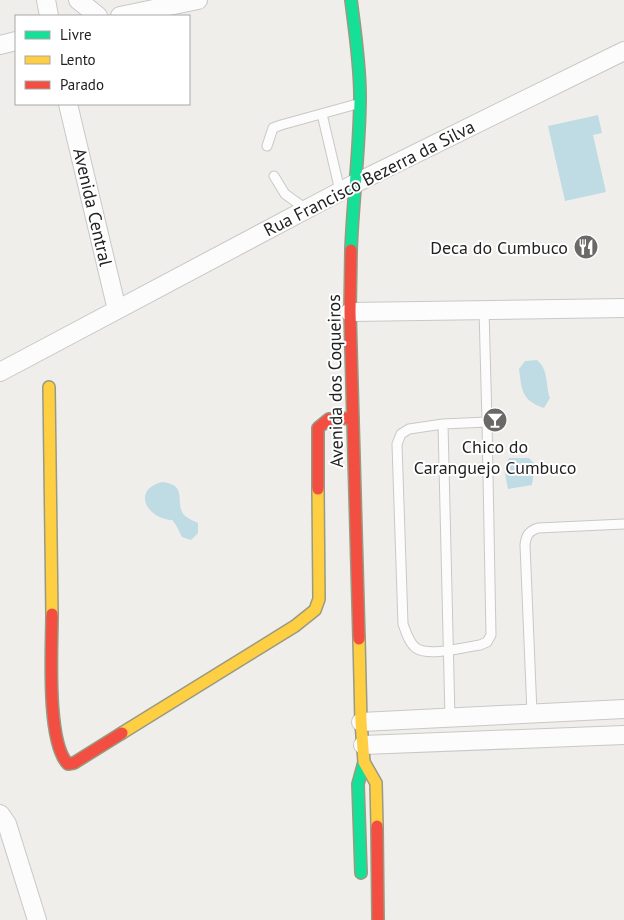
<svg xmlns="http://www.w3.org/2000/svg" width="624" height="920" viewBox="0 0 624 920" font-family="'PT Sans',sans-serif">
  <rect width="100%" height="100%" fill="#f0eeeb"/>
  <path fill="#bfdbe3" d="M 598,115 L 602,133 L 593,135 L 606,192 L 565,201 L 548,126 Z
    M 537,360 C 549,370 545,384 550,398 L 544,408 C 521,400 522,390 519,369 L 525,361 Z
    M 509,458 L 529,458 L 535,464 L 532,485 L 508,489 L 504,469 Z
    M 162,482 C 189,485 174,502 184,515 C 187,518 194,521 198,523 L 198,533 L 191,540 L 182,537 L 176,525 L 172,520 C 147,519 131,490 162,482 Z"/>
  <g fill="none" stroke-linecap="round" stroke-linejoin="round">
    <defs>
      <path id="lane" d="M 322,114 L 340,191
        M 267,146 L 273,128 L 281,125 L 357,104
        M 274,176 L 285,194 L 306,209
        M 443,424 L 409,429 L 401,434 L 397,444 L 403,624 C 406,632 409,643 416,648 C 429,657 465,647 480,645 L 487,642 L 491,635 L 487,422
        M 532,713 L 525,545 C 526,535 529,531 538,528 L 624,524
        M 450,718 L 443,424 L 487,422 L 484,310"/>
      <path id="street" d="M 46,0 L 49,16
        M 78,0 L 98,16
        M 120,16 L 198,0
        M 0,45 L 16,41
        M 68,104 L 117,310
        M 350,312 L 624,308
        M 0,372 L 356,183 L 624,51
        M 361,722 L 624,709
        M 363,745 L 624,735
        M 0,814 L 7,824 L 37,920"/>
      <path id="fast" d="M 351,0 C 355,32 360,64 360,96 C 360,147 353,198 351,250
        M 361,873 L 358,784 L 364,762"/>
      <path id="slow" d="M 49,387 L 52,614
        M 359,639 L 361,722 L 364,762 L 376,783 L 377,826
        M 122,733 L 295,626 L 315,610 L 319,599 L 318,489"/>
      <path id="jam" d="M 351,250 L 350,312 L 359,639
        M 318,489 L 318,428 L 329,419 L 353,418
        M 52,614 C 52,647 46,742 68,764 L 74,763 L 122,733
        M 377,826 L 378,920"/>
    </defs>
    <use href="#lane" stroke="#c9c8c7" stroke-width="11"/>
    <use href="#street" stroke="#c9c8c7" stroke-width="20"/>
    <use href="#fast" stroke="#999a82" stroke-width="14"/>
    <use href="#slow" stroke="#999a82" stroke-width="14"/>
    <use href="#jam" stroke="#999a82" stroke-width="14"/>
    <use href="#lane" stroke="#fdfcfc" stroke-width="9"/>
    <use href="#street" stroke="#fdfcfc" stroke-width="18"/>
    <use href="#fast" stroke="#16e098" stroke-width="11"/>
    <use href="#slow" stroke="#ffcf43" stroke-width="11"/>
    <use href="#jam" stroke="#f24e42" stroke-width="11"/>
  </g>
  <defs>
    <symbol id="restaurant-disc" viewBox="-11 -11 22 22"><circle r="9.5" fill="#6a6968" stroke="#fff"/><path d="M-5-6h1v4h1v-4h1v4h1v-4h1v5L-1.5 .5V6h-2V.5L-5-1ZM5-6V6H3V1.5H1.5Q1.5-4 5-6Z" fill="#fff"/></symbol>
    <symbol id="bar-disc" viewBox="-11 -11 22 22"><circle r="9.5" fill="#6a6968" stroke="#fff"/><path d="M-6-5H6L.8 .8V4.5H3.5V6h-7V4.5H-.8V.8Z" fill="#fff"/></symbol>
  </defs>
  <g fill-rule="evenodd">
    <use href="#restaurant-disc" x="572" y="233" width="28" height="28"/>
    <use href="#bar-disc" x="481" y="406" width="28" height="28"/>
  </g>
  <g text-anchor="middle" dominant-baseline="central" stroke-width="4" stroke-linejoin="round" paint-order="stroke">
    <g font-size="18" fill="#222" stroke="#fff">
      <text transform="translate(369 178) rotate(-27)">Rua Francisco Bezerra da Silva</text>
      <text transform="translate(93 207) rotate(77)">Avenida Central</text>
      <text transform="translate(335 381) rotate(-91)">Avenida dos Coqueiros</text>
    </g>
    <g font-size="18" fill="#222" stroke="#fff" text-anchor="end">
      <text x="568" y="247">Deca do Cumbuco</text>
      <text x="495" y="446" text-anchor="middle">Chico do<tspan x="495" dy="21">Caranguejo Cumbuco</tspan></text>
    </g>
  </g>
  <rect x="15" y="15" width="175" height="90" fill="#ffffff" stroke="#a7a7a7"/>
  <rect x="25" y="31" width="25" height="8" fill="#16e098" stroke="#a7a7a7"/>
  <text x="60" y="40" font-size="15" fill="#222222">Livre</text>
  <rect x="25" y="56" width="25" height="8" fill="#ffcf43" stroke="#a7a7a7"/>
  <text x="60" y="65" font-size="15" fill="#222222">Lento</text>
  <rect x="25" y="81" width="25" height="8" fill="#f24e42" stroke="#a7a7a7"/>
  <text x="60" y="90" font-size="15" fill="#222222">Parado</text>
</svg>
